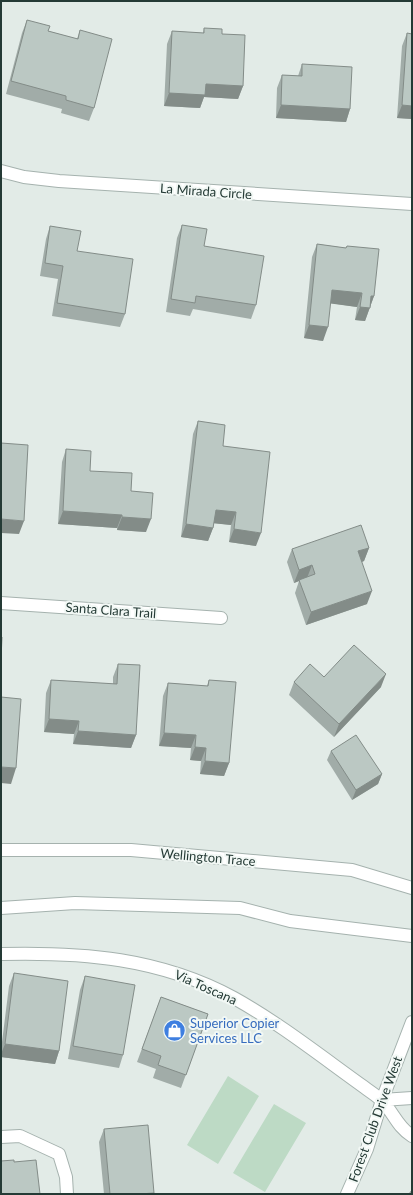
<svg xmlns="http://www.w3.org/2000/svg" width="413" height="1195" viewBox="0 0 413 1195" font-family="Lato,sans-serif">
  <rect width="100%" height="100%" fill="#e2ebe7"/>
  <path fill="#bddac5" d="M 228,1076 L 259,1096 L 218,1164 L 187,1145 Z
    M 274,1104 L 306,1123 L 265,1192 L 233,1173 Z"/>
  <g fill="none" stroke-linecap="round" stroke-linejoin="round">
    <defs>
      <path id="minor" d="M 1,171 L 24,177 L 59,181 L 412,204
        M 1,603 L 221,618
        M 1,850 L 131,850 L 352,870 L 412,888
        M 1,908 L 75,903 L 240,908 L 290,921 L 412,936
        M 1,954 C 83,952 160,958 234,998 C 279,1023 322,1057 364,1087 C 369,1091 376,1095 381,1100 C 393,1111 397,1127 412,1136
        M 382,1100 L 412,1098
        M 1,1137 L 20,1136 L 59,1154 L 66,1177 L 67,1194
        M 347,1194 L 367,1149 L 382,1100 L 412,1022"/>
    </defs>
    <use href="#minor" stroke="#a5b2ae" stroke-width="14"/>
    <use href="#minor" stroke="#fff" stroke-width="12"/>
  </g>
  <path fill="#a1aca8" d="M 27,20 L 48,31 L 77,39 L 80,30 L 94,108 L 89,121 L 61,113 L 62,109 L 6,94 L 22,33 Z
    M 204,28 L 222,34 L 243,86 L 238,99 L 204,97 L 200,108 L 164,106 L 167,44 L 172,31 L 203,33 Z
    M 407,33 L 412,119 L 397,118 L 402,46 Z
    M 302,64 L 350,109 L 346,122 L 276,118 L 277,88 L 282,75 L 298,76 Z
    M 182,225 L 204,246 L 256,305 L 251,319 L 193,309 L 190,316 L 166,312 L 177,238 Z
    M 50,226 L 125,314 L 120,327 L 52,316 L 58,279 L 40,276 L 46,239 Z
    M 317,244 L 346,248 L 347,246 L 374,296 L 365,321 L 355,320 L 357,307 L 330,303 L 323,341 L 304,338 L 312,257 Z
    M 198,421 L 223,446 L 256,546 L 229,542 L 231,525 L 214,523 L 213,528 L 208,541 L 181,537 L 193,434 Z
    M 66,449 L 90,471 L 131,491 L 146,532 L 117,530 L 117,528 L 58,524 L 62,462 Z
    M 369,548 L 364,561 L 362,562 L 367,604 L 306,625 L 295,593 L 299,581 L 294,583 L 287,562 L 292,549 Z
    M 118,664 L 136,735 L 131,748 L 73,744 L 74,734 L 44,732 L 46,693 L 51,680 L 113,684 L 113,677 Z
    M 209,680 L 229,763 L 224,776 L 200,774 L 201,761 L 190,760 L 191,748 L 159,746 L 163,696 L 168,683 L 207,686 Z
    M 294,682 L 381,687 L 334,737 L 289,695 Z
    M 331,751 L 382,774 L 378,784 L 352,800 L 327,760 Z
    M 14,973 L 59,1051 L 55,1064 L 1,1057 L 1,1050 L 9,986 Z
    M 85,976 L 123,1055 L 119,1068 L 68,1059 L 80,990 Z
    M 161,997 L 208,1014 L 181,1088 L 153,1078 L 156,1069 L 137,1062 Z
    M 104,1129 L 153,1194 L 104,1194 L 99,1142 Z"/>
  <path fill="#838c88" d="M 206,84 L 243,86 L 238,99 L 204,97 L 200,108 L 164,106 L 169,93 Z
    M 281,105 L 350,109 L 346,122 L 276,118 Z
    M 402,105 L 412,106 L 412,119 L 397,118 Z
    M 332,290 L 362,293 L 357,307 L 327,303 Z
    M 371,296 L 374,296 L 365,321 L 355,320 L 360,307 Z
    M 309,325 L 328,327 L 323,341 L 304,338 Z
    M 216,510 L 236,512 L 231,525 L 211,523 Z
    M 63,511 L 122,515 L 117,528 L 58,524 Z
    M 122,517 L 151,519 L 146,532 L 117,530 Z
    M 1,519 L 24,521 L 19,534 L 1,533 Z
    M 186,524 L 213,528 L 208,541 L 181,537 Z
    M 234,529 L 261,533 L 256,546 L 229,542 Z
    M 369,548 L 364,561 L 353,565 L 358,551 Z
    M 312,565 L 307,578 L 299,580 L 299,581 L 294,583 L 299,570 Z
    M 372,591 L 367,604 L 306,625 L 311,612 Z
    M 386,674 L 381,687 L 334,737 L 339,724 Z
    M 49,719 L 79,721 L 74,734 L 44,732 Z
    M 78,731 L 136,735 L 131,748 L 73,744 Z
    M 164,733 L 196,735 L 191,748 L 159,746 Z
    M 195,747 L 206,748 L 201,761 L 190,760 Z
    M 205,761 L 229,763 L 224,776 L 200,774 Z
    M 1,767 L 16,768 L 11,784 L 1,783 Z
    M 382,774 L 378,784 L 352,800 L 356,790 Z
    M 5,1044 L 59,1051 L 55,1064 L 1,1057 L 1,1054 Z"/>
  <path fill="#bbc8c3" stroke="#838c88" d="M 27,20 L 50,26 L 48,31 L 78,39 L 80,30 L 112,39 L 94,108 L 66,100 L 66,96 L 11,81 Z
    M 204,28 L 222,29 L 222,34 L 245,35 L 243,86 L 206,84 L 205,95 L 169,93 L 172,31 L 204,33 Z
    M 407,33 L 412,34 L 412,106 L 402,105 Z
    M 302,64 L 352,67 L 350,109 L 281,105 L 282,75 L 302,76 Z
    M 182,225 L 207,229 L 204,246 L 264,256 L 256,305 L 196,296 L 195,303 L 171,299 Z
    M 50,226 L 81,231 L 77,251 L 133,259 L 125,314 L 57,303 L 63,266 L 45,263 Z
    M 317,244 L 346,248 L 347,246 L 379,249 L 374,296 L 371,296 L 370,308 L 360,307 L 362,293 L 332,290 L 328,327 L 309,325 Z
    M 198,421 L 225,425 L 223,446 L 270,452 L 261,533 L 234,529 L 236,512 L 216,510 L 213,528 L 186,524 Z
    M 1,443 L 28,445 L 24,521 L 1,519 Z
    M 66,449 L 91,451 L 90,471 L 132,473 L 131,491 L 153,493 L 151,519 L 122,517 L 122,515 L 63,511 Z
    M 361,525 L 369,548 L 358,551 L 372,591 L 311,612 L 299,580 L 315,574 L 312,565 L 299,570 L 292,549 Z
    M 1,637 L 2,637 L 1,659 Z
    M 354,645 L 386,674 L 339,724 L 294,682 L 310,664 L 324,677 Z
    M 118,664 L 140,665 L 136,735 L 78,731 L 79,721 L 49,719 L 51,680 L 117,684 Z
    M 209,680 L 236,682 L 229,763 L 205,761 L 206,748 L 195,747 L 196,735 L 164,733 L 168,683 L 208,686 Z
    M 1,697 L 21,699 L 16,768 L 1,767 Z
    M 356,735 L 382,774 L 356,790 L 331,751 Z
    M 14,973 L 68,981 L 59,1051 L 5,1044 Z
    M 85,976 L 135,985 L 123,1055 L 73,1046 Z
    M 161,997 L 208,1014 L 186,1075 L 158,1065 L 161,1056 L 142,1049 Z
    M 148,1125 L 154,1193 L 139,1194 L 110,1194 L 104,1129 Z
    M 14,1160 L 14,1162 L 36,1160 L 40,1194 L 1,1194 L 1,1161 Z
    M 412,1190 L 412,1194 L 409,1194 Z"/>
  <defs>
    <symbol id="shop-disc" viewBox="-11 -11 22 22"><circle r="9.5" fill="#3f7fe0" stroke="#f2f8f5"/><path d="M-5-2.5h2.3a2.7 3.5 0 0 1 5.4 0H5L5.5 6h-11ZM-1.5-2.5h3a1.5 2.3 0 0 0-3 0Z" fill="#fff"/></symbol>
  </defs>
  <g fill-rule="evenodd">
    <use href="#shop-disc" x="162" y="1018" width="25" height="25"/>
  </g>
  <g text-anchor="middle" dominant-baseline="central" stroke-width="4" stroke-linejoin="round" paint-order="stroke">
    <g font-size="13" fill="#243a35" stroke="#f2f8f5">
      <text transform="translate(206 191) rotate(4)">La Mirada Circle</text>
      <text transform="translate(111 610) rotate(4)">Santa Clara Trail</text>
      <text transform="translate(208 857) rotate(5)">Wellington Trace</text>
      <text transform="translate(206 987) rotate(24)">Via Toscana</text>
      <text transform="translate(375 1119) rotate(-70)">Forest Club Drive West</text>
    </g>
    <g font-size="13" fill="#366cbe" stroke="#f2f8f5" text-anchor="start">
      <text x="190" y="1023">Superior Copier<tspan x="190" dy="15">Services LLC</tspan></text>
    </g>
  </g>
  <rect width="413" height="1195" fill="none" stroke="#243a35" stroke-width="4"/>
</svg>
